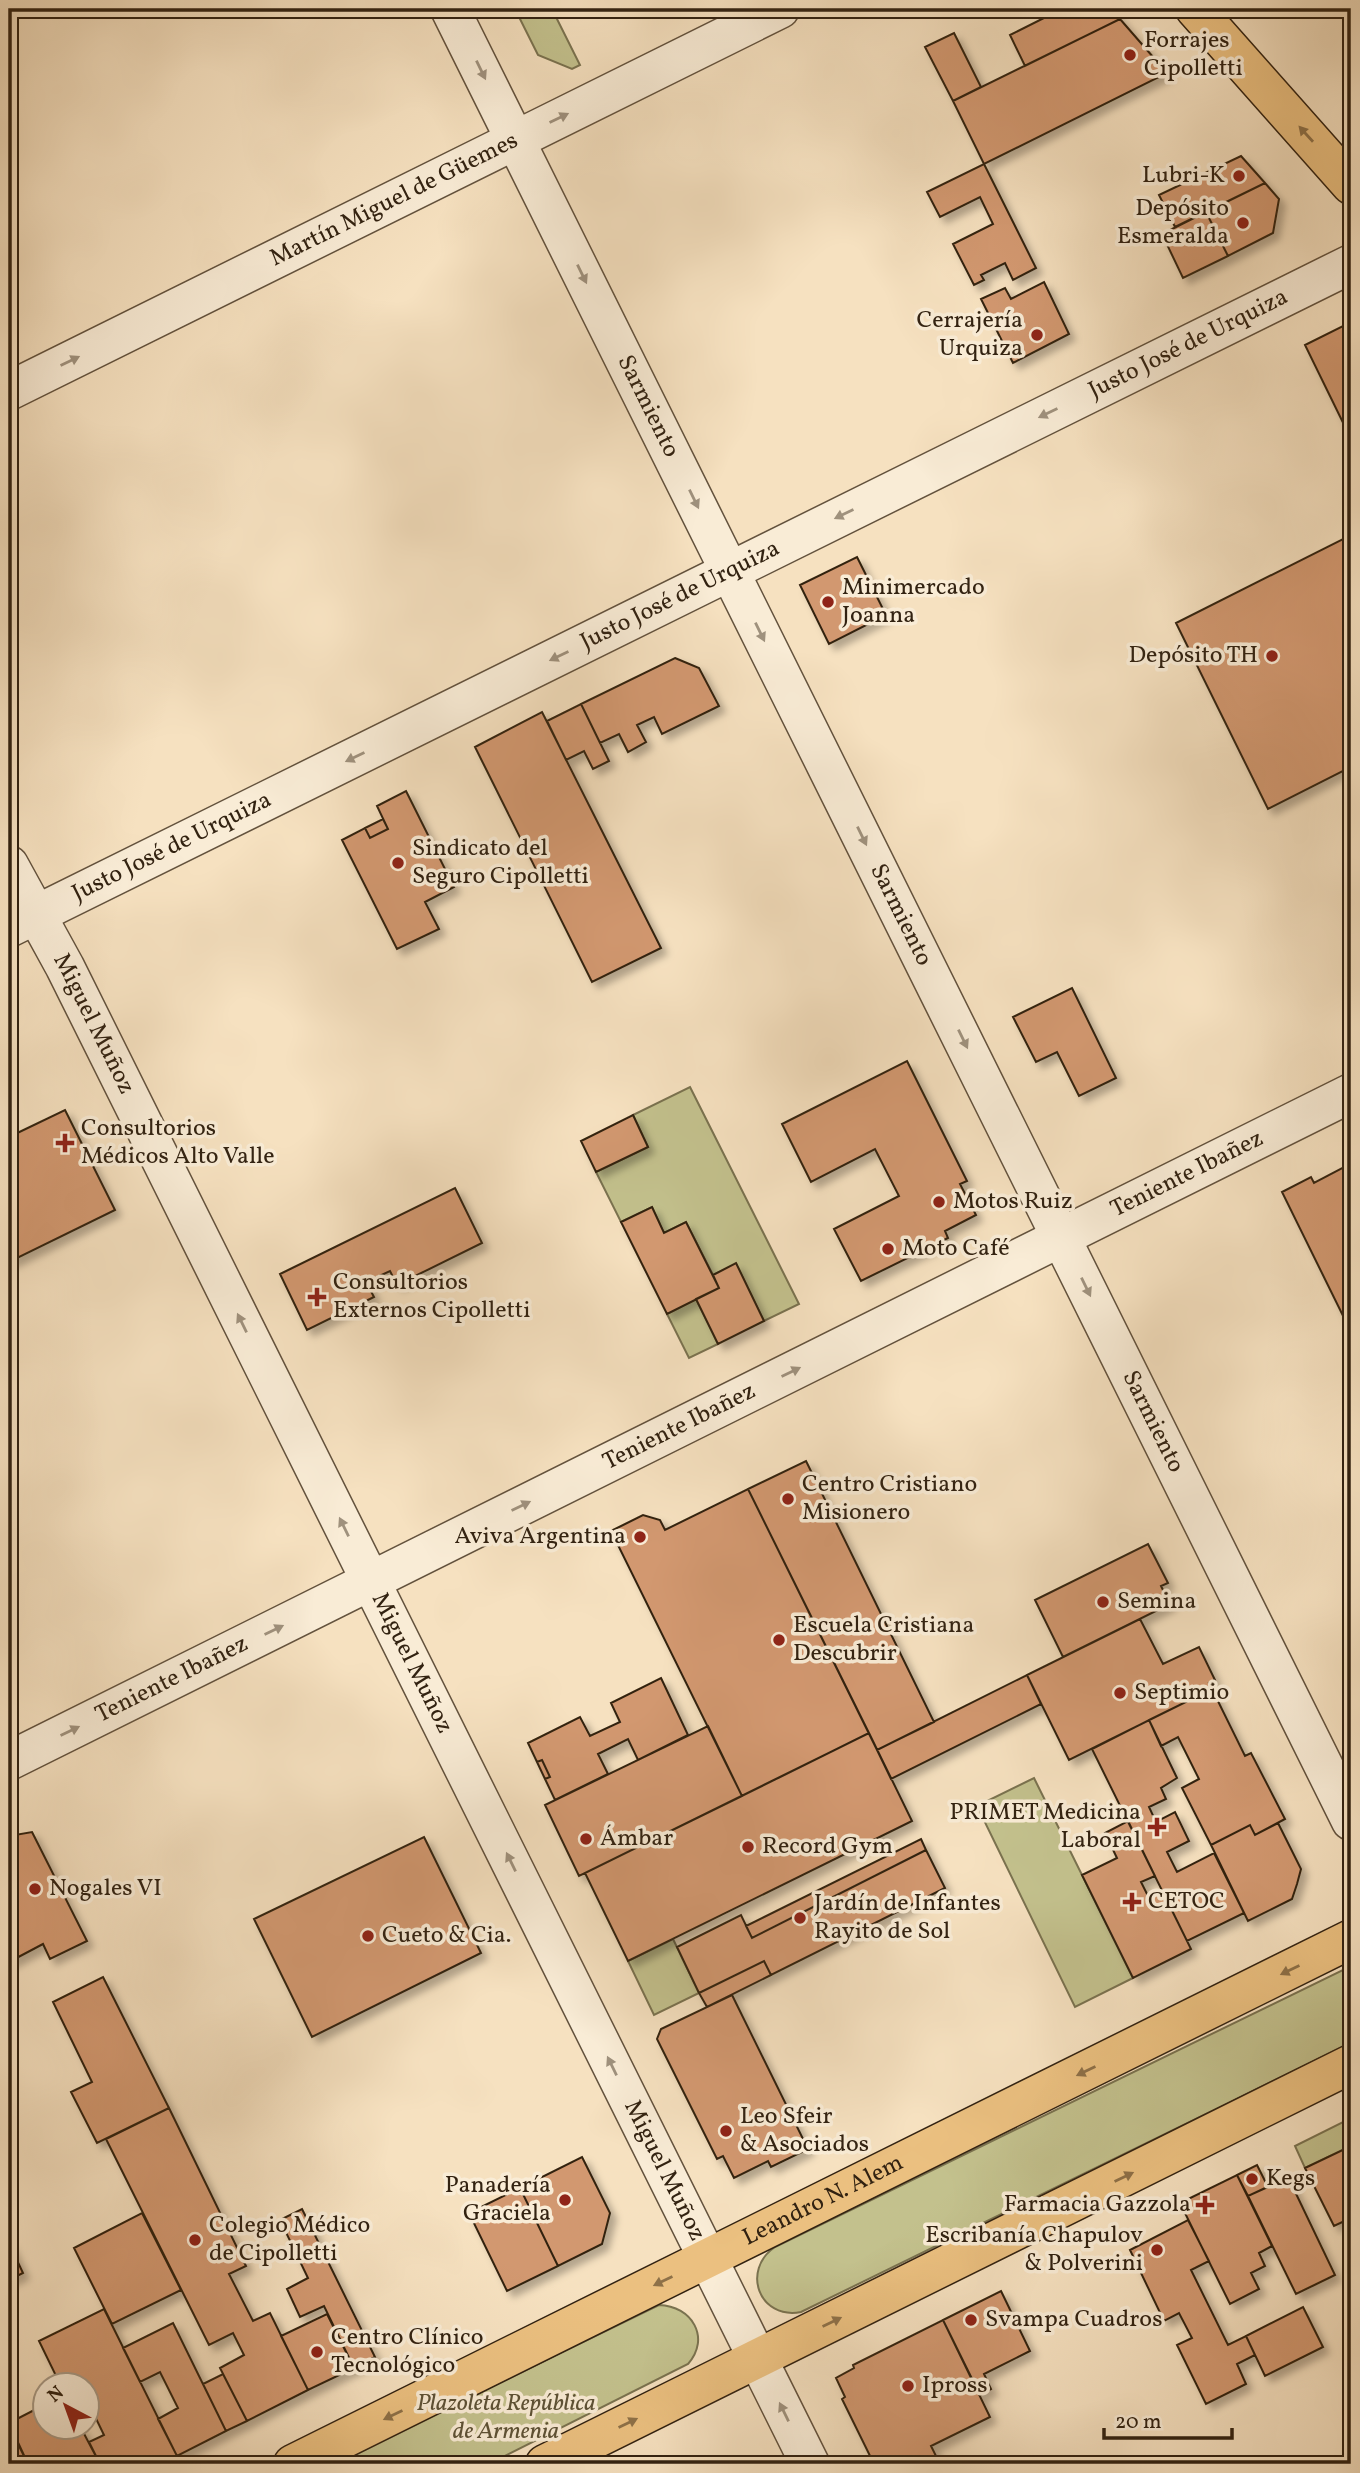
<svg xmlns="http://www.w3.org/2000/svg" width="1360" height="2473" viewBox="0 0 1360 2473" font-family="Vollkorn,serif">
  <defs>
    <filter id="shadow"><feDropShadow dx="6" dy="6" stdDeviation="3.5" flood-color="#0004"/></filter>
  </defs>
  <rect width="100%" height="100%" fill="#f6e1c0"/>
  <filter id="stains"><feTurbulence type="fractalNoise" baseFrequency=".00286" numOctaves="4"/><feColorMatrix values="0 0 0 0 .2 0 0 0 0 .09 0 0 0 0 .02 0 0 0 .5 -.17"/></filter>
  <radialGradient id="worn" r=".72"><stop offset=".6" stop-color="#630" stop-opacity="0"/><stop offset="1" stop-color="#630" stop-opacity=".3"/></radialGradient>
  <path fill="#c3c18d" stroke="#7a724f" stroke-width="2" d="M 515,9 L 552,9 L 580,65 L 572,69 L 538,55 Z
    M 690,1087 L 799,1304 L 764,1321 L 736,1264 L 713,1275 L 686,1222 L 664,1233 L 652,1207 L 621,1222 L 596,1172 L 648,1147 L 633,1115 Z
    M 696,1299 L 718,1344 L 689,1358 L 667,1314 Z
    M 1034,1778 L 1133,1978 L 1075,2007 L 977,1806 Z
    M 673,1939 L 699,1993 L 654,2015 L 628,1961 Z
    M 1351,1966 L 1351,2043 L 801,2312 C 759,2320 741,2270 775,2247 Z
    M 1351,2118 L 1351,2146 L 1305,2168 L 1295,2146 Z
    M 659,2305 C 692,2306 711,2338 688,2364 L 489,2464 L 333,2464 Z"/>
  <path fill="#d2986f" stroke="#322211" stroke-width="2" filter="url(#shadow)" d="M 1045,9 L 1111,9 L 1120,19 L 1025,66 L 1010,35 L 1048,16 Z
    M 1120,19 L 1167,73 L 984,164 L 953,101 Z
    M 954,33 L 981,87 L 953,101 L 925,47 Z
    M 1241,156 L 1265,183 L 1175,227 L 1159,195 Z
    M 984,164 L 1036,268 L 1013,280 L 1005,263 L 981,275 L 984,280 L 974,285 L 953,244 L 993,224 L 980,197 L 940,217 L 927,192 Z
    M 1265,183 L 1279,199 L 1273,233 L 1228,256 L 1206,212 Z
    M 1206,212 L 1228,256 L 1183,278 L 1162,234 Z
    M 1044,282 L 1069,334 L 1013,363 L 981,299 L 1005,288 L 1011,299 Z
    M 1351,322 L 1351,439 L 1305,345 Z
    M 1351,535 L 1351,767 L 1268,809 L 1176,623 Z
    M 857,557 L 886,615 L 829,644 L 800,585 Z
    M 675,658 L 699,668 L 719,706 L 662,734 L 654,717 L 637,725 L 646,742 L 628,752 L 619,734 L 600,743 L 581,704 Z
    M 581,704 L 609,761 L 593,769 L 584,751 L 566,760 L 547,721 Z
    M 542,712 L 661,948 L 592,982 L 475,747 Z
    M 406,791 L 454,887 L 425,902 L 439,929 L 397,949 L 342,840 L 365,828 L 370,838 L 388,829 L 377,806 Z
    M 383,819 L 388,829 L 370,838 L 365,828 Z
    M 1072,988 L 1116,1078 L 1079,1096 L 1057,1052 L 1036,1062 L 1013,1017 Z
    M 907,1061 L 967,1181 L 960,1184 L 976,1215 L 945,1231 L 948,1238 L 861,1281 L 834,1229 L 899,1196 L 875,1149 L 811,1182 L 782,1124 Z
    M 65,1110 L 115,1210 L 9,1262 L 9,1137 Z
    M 633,1115 L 648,1147 L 596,1172 L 581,1141 Z
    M 1346,1166 L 1351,1176 L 1351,1332 L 1282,1192 L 1311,1177 L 1314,1183 Z
    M 455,1188 L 482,1243 L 397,1285 L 390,1271 L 366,1282 L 374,1297 L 307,1330 L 280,1274 Z
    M 652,1207 L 664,1233 L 686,1222 L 719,1288 L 667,1314 L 621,1222 Z
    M 736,1263 L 764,1321 L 718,1344 L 696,1299 L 719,1288 L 713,1275 Z
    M 806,1461 L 934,1722 L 877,1750 L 748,1489 Z
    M 748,1489 L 869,1733 L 742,1796 L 611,1531 L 643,1515 L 660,1520 L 665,1530 Z
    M 1148,1544 L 1168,1583 L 1161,1586 L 1170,1604 L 1063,1657 L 1035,1600 Z
    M 1140,1619 L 1163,1664 L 1199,1647 L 1215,1680 L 1209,1683 L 1212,1689 L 1069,1760 L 1027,1675 Z
    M 1027,1675 L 1041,1704 L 891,1779 L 877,1750 Z
    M 661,1678 L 688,1735 L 638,1760 L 628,1739 L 598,1754 L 608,1774 L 555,1800 L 545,1779 L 550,1777 L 542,1760 L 537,1762 L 528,1743 L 580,1717 L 590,1736 L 620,1722 L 611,1703 Z
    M 1212,1689 L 1245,1756 L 1251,1753 L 1285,1819 L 1255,1835 L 1250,1825 L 1211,1845 L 1182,1788 L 1199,1779 L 1178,1737 L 1161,1746 L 1149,1720 Z
    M 1149,1720 L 1177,1778 L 1161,1788 L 1166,1799 L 1149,1807 L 1156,1822 L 1175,1812 L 1189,1841 L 1167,1852 L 1177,1872 L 1214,1853 L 1244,1913 L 1187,1941 L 1092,1749 Z
    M 708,1726 L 742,1796 L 579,1876 L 545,1805 Z
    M 869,1733 L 912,1821 L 628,1961 L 585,1873 Z
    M 542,1760 L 550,1777 L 545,1779 L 537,1762 Z
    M 1128,1821 L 1155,1876 L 1141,1882 L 1149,1898 L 1163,1892 L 1191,1949 L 1133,1978 L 1082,1875 L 1117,1858 L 1105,1833 Z
    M 1278,1823 L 1301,1869 L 1297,1884 L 1292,1899 L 1248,1921 L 1211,1845 L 1250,1825 L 1255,1835 Z
    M 32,1832 L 87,1941 L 50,1959 L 43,1944 L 9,1962 L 9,1836 Z
    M 424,1837 L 481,1953 L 312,2037 L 254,1919 Z
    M 921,1839 L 926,1850 L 752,1938 L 746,1926 Z
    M 926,1850 L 945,1888 L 771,1975 L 764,1961 L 699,1993 L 677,1947 L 741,1915 L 752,1938 Z
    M 764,1961 L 771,1975 L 707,2007 L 699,1993 Z
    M 103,1977 L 169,2108 L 97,2143 L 71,2092 L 92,2082 L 53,2002 Z
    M 732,1995 L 808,2149 L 771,2167 L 768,2161 L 734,2178 L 723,2156 L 717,2159 L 657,2039 L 661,2029 Z
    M 169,2108 L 246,2266 L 229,2274 L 253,2321 L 270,2313 L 308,2390 L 247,2421 L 220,2368 L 244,2355 L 233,2333 L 209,2345 L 106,2139 Z
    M 1351,2146 L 1351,2218 L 1334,2226 L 1305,2168 Z
    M 582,2157 L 610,2213 L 602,2244 L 558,2266 L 520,2188 Z
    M 1257,2165 L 1268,2187 L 1248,2196 L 1237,2175 Z
    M 1237,2175 L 1272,2246 L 1259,2253 L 1265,2266 L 1251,2273 L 1259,2289 L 1230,2304 L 1180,2203 Z
    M 1288,2177 L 1335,2275 L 1296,2294 L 1248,2196 Z
    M 520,2188 L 558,2266 L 507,2291 L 469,2213 Z
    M 302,2209 L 375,2357 L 354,2368 L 324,2306 L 300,2317 L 287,2289 L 308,2278 L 280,2220 Z
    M 142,2213 L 181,2290 L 112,2324 L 74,2248 Z
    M 1188,2220 L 1209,2261 L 1191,2270 L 1228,2345 L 1246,2336 L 1255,2355 L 1237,2364 L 1246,2384 L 1206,2404 L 1177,2345 L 1192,2338 L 1179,2313 L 1164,2321 L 1130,2250 Z
    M 9,2243 L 23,2273 L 9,2280 Z
    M 1001,2291 L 1030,2351 L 984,2374 L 991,2389 L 980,2395 L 943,2320 Z
    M 1303,2307 L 1323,2347 L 1265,2376 L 1246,2336 Z
    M 104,2309 L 177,2456 L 161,2464 L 100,2464 L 89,2442 L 104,2435 L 88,2402 L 88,2386 L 79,2386 L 74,2375 L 59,2382 L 39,2341 Z
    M 327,2314 L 354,2368 L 308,2390 L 281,2336 Z
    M 943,2320 L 990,2417 L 931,2446 L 938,2460 L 930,2464 L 874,2464 L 842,2399 L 845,2397 L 836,2378 L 854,2368 L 853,2365 Z
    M 173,2323 L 226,2431 L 177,2456 L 158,2419 L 178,2408 L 160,2372 L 140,2382 L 123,2348 Z
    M 223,2374 L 247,2421 L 226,2431 L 203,2384 Z
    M 46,2404 L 46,2428 L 81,2428 L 100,2464 L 28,2464 L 9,2423 Z
    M 9,2426 L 28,2464 L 9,2464 Z"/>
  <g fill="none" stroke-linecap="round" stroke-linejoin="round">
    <defs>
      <g id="minor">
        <path id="s1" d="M 450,9 L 1351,1821"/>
        <path id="s2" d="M 9,391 L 780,9"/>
        <path id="s3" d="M 9,865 L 65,967 L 810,2464"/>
        <path id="s4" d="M 9,928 L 1351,264"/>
        <path id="s5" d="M 9,1761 L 1351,1093"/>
      </g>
      <g id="major">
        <path d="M 1195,9 L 1351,185"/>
        <path id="s6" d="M 293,2464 L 1351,1939"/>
        <path d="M 545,2464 L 1351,2064"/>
      </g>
    </defs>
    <use href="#minor" stroke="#63523d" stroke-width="41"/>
    <use href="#major" stroke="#322211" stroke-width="41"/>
    <use href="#minor" stroke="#f9ecd6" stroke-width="38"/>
    <use href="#major" stroke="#ebc080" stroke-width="38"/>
  </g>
  <defs><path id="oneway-solid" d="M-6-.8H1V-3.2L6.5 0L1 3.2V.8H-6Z" transform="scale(1.75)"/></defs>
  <g fill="#9f917d">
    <use href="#oneway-solid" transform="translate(481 70) rotate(64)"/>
    <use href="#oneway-solid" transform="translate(559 118) rotate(-26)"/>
    <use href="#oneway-solid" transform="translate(582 274) rotate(64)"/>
    <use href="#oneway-solid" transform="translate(70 361) rotate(-26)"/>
    <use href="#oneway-solid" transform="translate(1048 413) rotate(154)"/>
    <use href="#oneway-solid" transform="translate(694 499) rotate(64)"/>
    <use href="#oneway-solid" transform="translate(844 514) rotate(154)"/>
    <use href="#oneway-solid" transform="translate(760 632) rotate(64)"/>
    <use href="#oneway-solid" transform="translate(559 656) rotate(154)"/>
    <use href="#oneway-solid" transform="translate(355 757) rotate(154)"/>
    <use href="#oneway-solid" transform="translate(862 836) rotate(64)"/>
    <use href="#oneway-solid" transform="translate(963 1039) rotate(64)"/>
    <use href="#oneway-solid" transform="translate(1086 1287) rotate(64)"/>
    <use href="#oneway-solid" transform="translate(242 1323) rotate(-116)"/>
    <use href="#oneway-solid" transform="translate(791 1372) rotate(-26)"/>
    <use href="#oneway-solid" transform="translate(521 1506) rotate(-26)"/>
    <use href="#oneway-solid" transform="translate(344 1527) rotate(-116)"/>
    <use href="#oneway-solid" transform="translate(274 1630) rotate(-26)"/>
    <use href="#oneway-solid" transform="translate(70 1731) rotate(-26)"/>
    <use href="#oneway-solid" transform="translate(511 1862) rotate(-116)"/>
    <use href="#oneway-solid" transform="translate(612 2066) rotate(-116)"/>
    <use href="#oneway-solid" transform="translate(784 2412) rotate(-116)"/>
  </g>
  <g fill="#8e7148">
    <use href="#oneway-solid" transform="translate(1306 134) rotate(-132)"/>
    <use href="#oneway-solid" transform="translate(1290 1970) rotate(154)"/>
    <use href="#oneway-solid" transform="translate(1086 2071) rotate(154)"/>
    <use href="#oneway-solid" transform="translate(1124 2177) rotate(-26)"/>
    <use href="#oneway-solid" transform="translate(663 2281) rotate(154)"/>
    <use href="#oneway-solid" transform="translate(832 2322) rotate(-26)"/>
    <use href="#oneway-solid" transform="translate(393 2415) rotate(154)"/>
    <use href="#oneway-solid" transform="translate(628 2423) rotate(-26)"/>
  </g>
  <g fill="#8f2418" stroke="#f9ecd6" stroke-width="2.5">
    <circle cx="1130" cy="55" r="7"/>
    <circle cx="1239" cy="176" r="7"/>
    <circle cx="1243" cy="223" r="7"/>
    <circle cx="1037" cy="335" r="7"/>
    <circle cx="828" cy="602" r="7"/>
    <circle cx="1272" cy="656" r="7"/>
    <circle cx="398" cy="863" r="7"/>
    <path d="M61.5 1132.5h7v7h7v7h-7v7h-7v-7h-7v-7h7z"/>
    <circle cx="939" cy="1202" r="7"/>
    <circle cx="888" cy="1249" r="7"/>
    <path d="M313.5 1286.5h7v7h7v7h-7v7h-7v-7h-7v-7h7z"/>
    <circle cx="788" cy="1499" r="7"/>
    <circle cx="640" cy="1537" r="7"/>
    <circle cx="1103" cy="1602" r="7"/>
    <circle cx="779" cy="1640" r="7"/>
    <circle cx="1120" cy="1693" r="7"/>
    <path d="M1153.5 1816.5h7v7h7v7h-7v7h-7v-7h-7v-7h7z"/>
    <circle cx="586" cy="1839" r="7"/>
    <circle cx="748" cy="1847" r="7"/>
    <circle cx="35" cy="1889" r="7"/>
    <path d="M1128.5 1891.5h7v7h7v7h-7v7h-7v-7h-7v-7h7z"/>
    <circle cx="800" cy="1918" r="7"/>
    <circle cx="368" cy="1936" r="7"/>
    <circle cx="726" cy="2131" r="7"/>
    <circle cx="1252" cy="2179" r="7"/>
    <circle cx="565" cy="2200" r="7"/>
    <path d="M1201.5 2194.5h7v7h7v7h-7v7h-7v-7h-7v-7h7z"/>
    <circle cx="195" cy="2240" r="7"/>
    <circle cx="1157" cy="2250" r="7"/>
    <circle cx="971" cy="2320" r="7"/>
    <circle cx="317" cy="2352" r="7"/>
    <circle cx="908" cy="2386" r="7"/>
  </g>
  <g text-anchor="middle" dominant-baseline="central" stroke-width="7" stroke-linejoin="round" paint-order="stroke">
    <g font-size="24" fill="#322211" stroke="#f9ecd6" text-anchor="start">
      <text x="1144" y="41">Forrajes<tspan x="1144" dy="28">Cipolletti</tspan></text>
      <text x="1225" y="176" text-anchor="end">Lubri-K</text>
      <text x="1229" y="209" text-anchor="end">Depósito<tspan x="1229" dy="28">Esmeralda</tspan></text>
      <text x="1023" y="321" text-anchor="end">Cerrajería<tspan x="1023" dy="28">Urquiza</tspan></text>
      <text x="842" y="588">Minimercado<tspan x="842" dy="28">Joanna</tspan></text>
      <text x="1258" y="656" text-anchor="end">Depósito TH</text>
      <text x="412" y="849">Sindicato del<tspan x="412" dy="28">Seguro Cipolletti</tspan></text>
      <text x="81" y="1129">Consultorios<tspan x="81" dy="28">Médicos Alto Valle</tspan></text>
      <text x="953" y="1202">Motos Ruiz</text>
      <text x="902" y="1249">Moto Café</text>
      <text x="333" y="1283">Consultorios<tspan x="333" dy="28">Externos Cipolletti</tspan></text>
      <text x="802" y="1485">Centro Cristiano<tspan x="802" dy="28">Misionero</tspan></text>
      <text x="626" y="1537" text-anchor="end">Aviva Argentina</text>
      <text x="1117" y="1602">Semina</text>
      <text x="793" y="1626">Escuela Cristiana<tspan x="793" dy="28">Descubrir</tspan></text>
      <text x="1134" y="1693">Septimio</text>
      <text x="1141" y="1813" text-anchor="end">PRIMET Medicina<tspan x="1141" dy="28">Laboral</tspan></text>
      <text x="600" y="1839">Ámbar</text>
      <text x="762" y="1847">Record Gym</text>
      <text x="49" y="1889">Nogales VI</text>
      <text x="1148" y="1902">CETOC</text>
      <text x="814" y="1904">Jardín de Infantes<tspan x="814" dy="28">Rayito de Sol</tspan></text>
      <text x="382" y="1936">Cueto &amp; Cia.</text>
      <text x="740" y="2117">Leo Sfeir<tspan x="740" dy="28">&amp; Asociados</tspan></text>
      <text x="1266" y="2179">Kegs</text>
      <text x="551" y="2186" text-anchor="end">Panadería<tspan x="551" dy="28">Graciela</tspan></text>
      <text x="1191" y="2205" text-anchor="end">Farmacia Gazzola</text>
      <text x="209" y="2226">Colegio Médico<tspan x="209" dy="28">de Cipolletti</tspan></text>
      <text x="1143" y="2236" text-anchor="end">Escribanía Chapulov<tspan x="1143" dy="28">&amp; Polverini</tspan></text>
      <text x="985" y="2320">Svampa Cuadros</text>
      <text x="331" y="2338">Centro Clínico<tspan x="331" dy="28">Tecnológico</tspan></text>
      <text x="922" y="2386">Ipross</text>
    </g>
    <g font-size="24" fill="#322211" stroke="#f9ecd6">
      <text stroke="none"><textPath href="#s2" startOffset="430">Martín Miguel de Güemes</textPath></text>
      <text stroke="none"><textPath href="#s4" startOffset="1316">Justo José de Urquiza</textPath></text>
      <text stroke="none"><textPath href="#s1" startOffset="444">Sarmiento</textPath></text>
      <text stroke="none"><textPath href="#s4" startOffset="749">Justo José de Urquiza</textPath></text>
      <text stroke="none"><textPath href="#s4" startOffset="182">Justo José de Urquiza</textPath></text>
      <text stroke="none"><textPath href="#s1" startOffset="1012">Sarmiento</textPath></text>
      <text stroke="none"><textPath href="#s3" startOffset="180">Miguel Muñoz</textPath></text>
      <text stroke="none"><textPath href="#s5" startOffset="1316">Teniente Ibañez</textPath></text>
      <text stroke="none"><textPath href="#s1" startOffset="1578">Sarmiento</textPath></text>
      <text stroke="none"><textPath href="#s5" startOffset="749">Teniente Ibañez</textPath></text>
      <text stroke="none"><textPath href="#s3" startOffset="894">Miguel Muñoz</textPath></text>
      <text stroke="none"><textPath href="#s5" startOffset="182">Teniente Ibañez</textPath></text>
      <text stroke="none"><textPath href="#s3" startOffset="1461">Miguel Muñoz</textPath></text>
      <text stroke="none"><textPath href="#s6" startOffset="592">Leandro N. Alem</textPath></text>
    </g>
    <g font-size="24" font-style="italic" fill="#5e5236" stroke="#f9ecd6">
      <text x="506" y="2404">Plazoleta República<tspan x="506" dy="28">de Armenia</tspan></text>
    </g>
  </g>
  <rect width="1360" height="2473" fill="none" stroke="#f6e1c0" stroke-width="35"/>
  <rect x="10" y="10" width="1339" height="2452" fill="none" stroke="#322211" stroke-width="3.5"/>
  <rect x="18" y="18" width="1325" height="2438" fill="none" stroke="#322211" stroke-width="2"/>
  <g transform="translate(66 2406) rotate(319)"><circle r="33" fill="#f9ecd6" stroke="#a99b87" stroke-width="2"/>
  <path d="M0-5L12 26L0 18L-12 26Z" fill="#8f2418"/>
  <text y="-10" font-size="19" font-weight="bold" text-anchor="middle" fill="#322211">N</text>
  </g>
  <path d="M1104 2428v10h128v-10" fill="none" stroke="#322211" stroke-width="3.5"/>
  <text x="1115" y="2428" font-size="21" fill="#322211" stroke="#f9ecd6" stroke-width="5" paint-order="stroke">20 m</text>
  <rect width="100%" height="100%" filter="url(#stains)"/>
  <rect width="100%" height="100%" fill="url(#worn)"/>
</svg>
